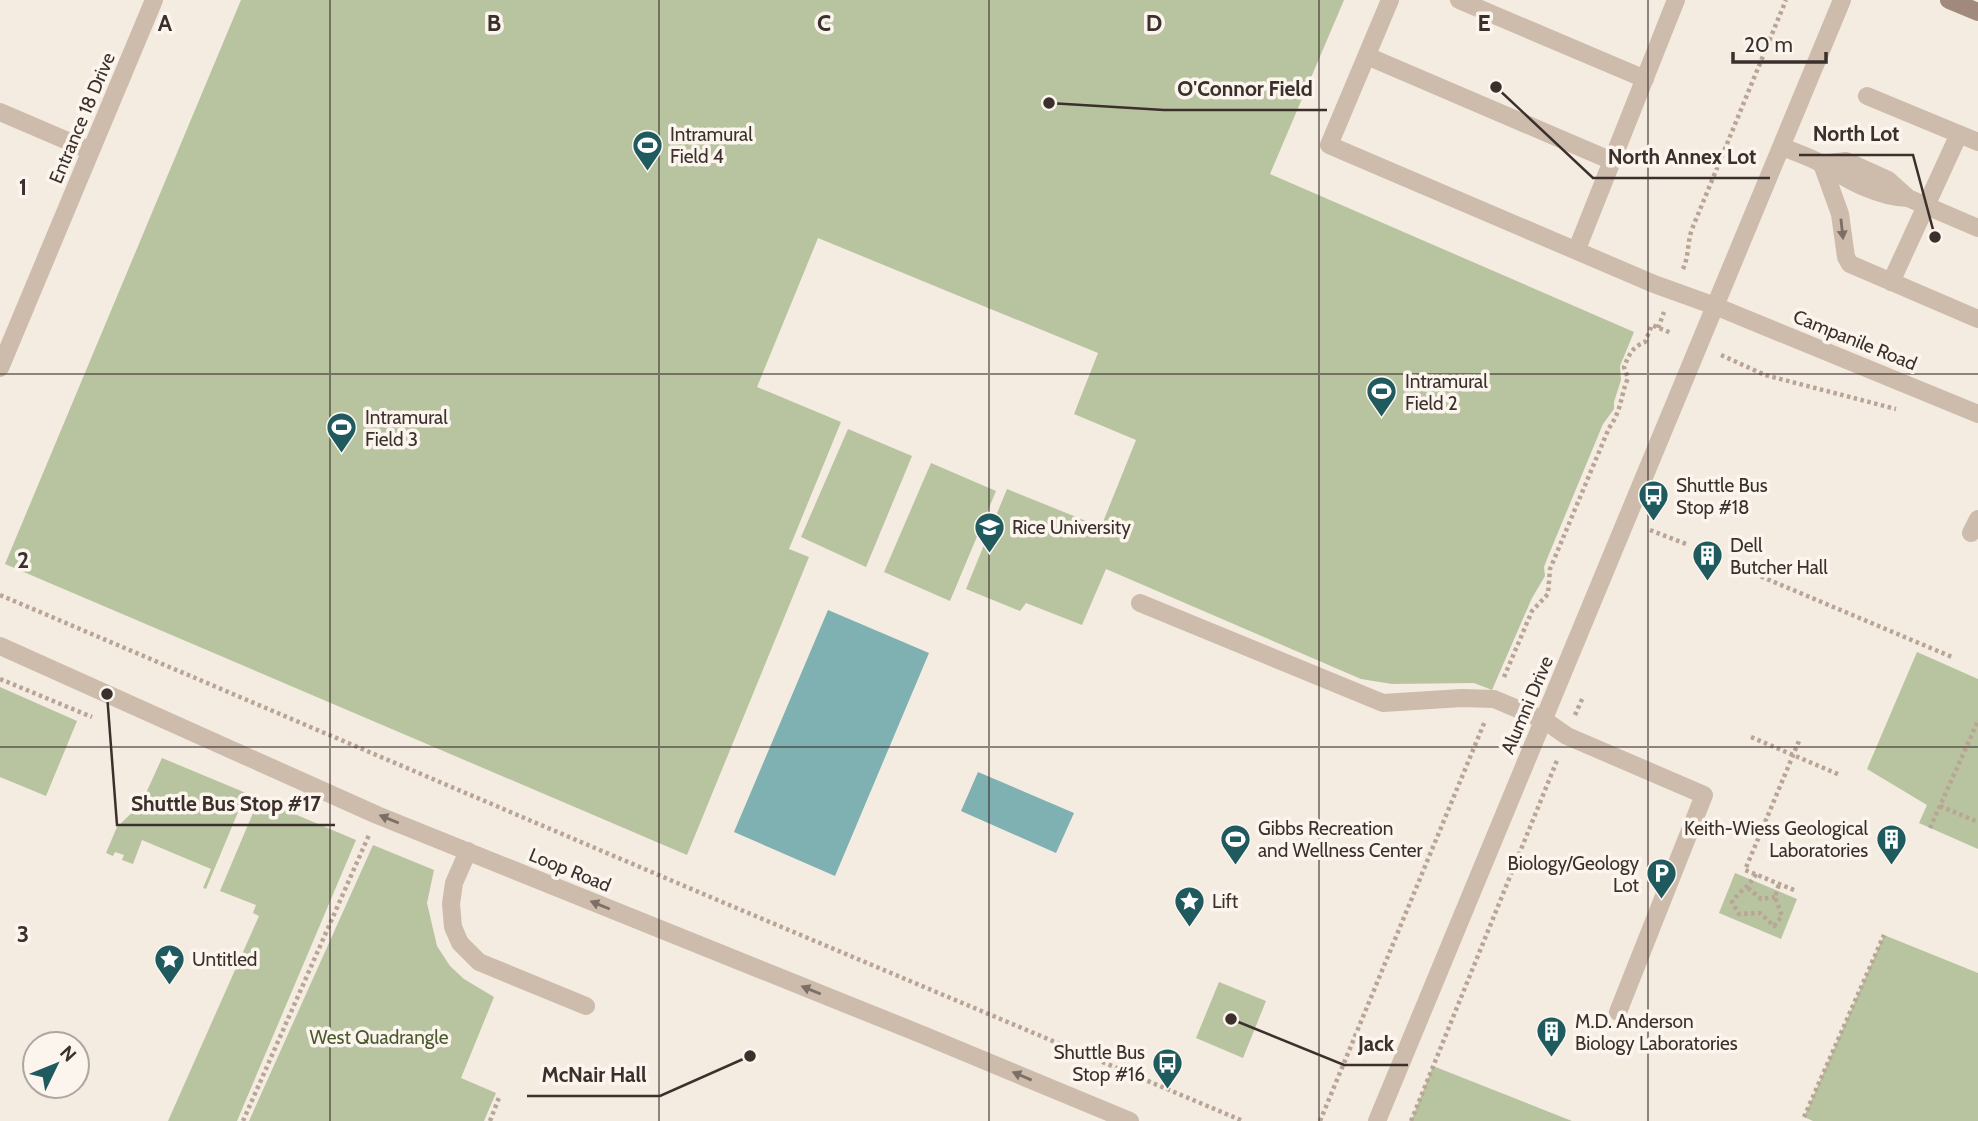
<svg xmlns="http://www.w3.org/2000/svg" width="1978" height="1121" viewBox="0 0 1978 1121" font-family="Cabin,sans-serif">
  <rect width="100%" height="100%" fill="#f4ebe1"/>
  <path fill="#b8c4a0" d="M 241,0 L 1344,0 L 1270,174 L 1634,332 L 1620,366 L 1621,380 L 1614,402 L 1614,409 L 1603,424 L 1547,559 L 1544,567 L 1545,576 L 1532,598 L 1492,690 L 1474,683 L 1392,684 L 1361,679 L 1106,569 L 1082,625 L 1026,603 L 1020,611 L 966,589 L 1007,489 L 1101,527 L 1136,440 L 1074,414 L 1098,353 L 818,238 L 757,387 L 841,422 L 789,549 L 809,557 L 687,855 L 5,564 Z
    M 848,429 L 912,456 L 866,567 L 801,537 Z
    M 931,463 L 996,491 L 950,601 L 884,572 Z
    M 1917,652 L 1978,679 L 1978,849 L 1919,823 L 1927,805 L 1867,769 Z
    M 0,687 L 77,721 L 46,796 L 0,777 Z
    M 162,758 L 246,793 L 206,889 L 203,888 L 211,869 L 142,840 L 133,864 L 122,860 L 124,855 L 115,852 L 113,856 L 106,853 L 117,827 L 141,804 Z
    M 259,799 L 356,840 L 237,1121 L 168,1121 L 259,916 L 253,913 L 256,905 L 220,891 Z
    M 373,845 L 434,870 L 427,903 L 437,946 L 450,966 L 464,979 L 494,997 L 461,1078 L 496,1093 L 484,1121 L 249,1121 Z
    M 1735,873 L 1797,899 L 1781,939 L 1719,913 Z
    M 1884,935 L 1978,973 L 1978,1121 L 1813,1121 L 1804,1117 Z
    M 1219,982 L 1266,1001 L 1243,1058 L 1196,1038 Z
    M 1433,1066 L 1572,1121 L 1411,1121 Z"/>
  <path fill="#7fb0b2" d="M 828,610 L 929,653 L 835,876 L 734,832 Z
    M 978,772 L 1074,813 L 1056,853 L 961,811 Z"/>
  <g fill="none" stroke-linecap="round" stroke-linejoin="round">
    <path stroke="#b9a596" stroke-width="4.5" stroke-dasharray="3.5 3.5" stroke-linecap="butt" d="M 1683,269 C 1689,256 1687,243 1692,229 L 1786,0
      M 1658,328 L 1664,312
      M 1721,355 L 1765,375 L 1896,409
      M 1650,530 L 1686,544
      M 1748,571 L 1952,657
      M 0,595 L 715,899 L 1243,1121
      M 1504,677 L 1532,611 L 1548,594 L 1550,569 L 1609,428 C 1622,410 1620,397 1628,378 L 1624,367 C 1629,355 1632,347 1645,342 L 1652,325 L 1671,333
      M 0,679 L 92,717
      M 1575,715 L 1583,697
      M 1751,737 L 1840,775
      M 1940,806 L 1978,822
      M 1930,828 L 1978,721
      M 1756,874 C 1749,887 1739,891 1732,902 L 1739,914 L 1760,913 L 1774,926 L 1782,916 L 1775,897 L 1779,884
      M 1748,888 L 1761,899 L 1775,897
      M 1794,890 L 1745,870 L 1799,741
      M 1804,1117 L 1884,935
      M 243,1121 L 369,835
      M 490,1121 L 500,1095
      M 1320,1121 L 1485,721
      M 1411,1121 L 1558,758"/>
    <path stroke="#cdbbac" stroke-width="18" d="M 1390,0 L 1329,145 L 1654,284 L 1715,306 L 1978,414
      M 1459,0 L 1645,79
      M 1367,56 L 1612,161
      M 1867,96 L 1978,142
      M 0,112 L 91,151
      M 1782,147 C 1795,152 1810,157 1822,164 C 1849,180 1876,197 1908,198
      M 1822,164 L 1840,214 L 1846,257 L 1850,264 L 1978,319
      M 1822,164 L 1846,161 L 1888,180 L 1908,198 L 1978,228
      M 1577,249 L 1676,0
      M 1891,282 L 1959,134
      M 0,368 L 154,0
      M 1971,533 L 1978,519
      M 1140,603 L 1383,703 L 1462,698 L 1494,699 L 1544,720 L 1567,736 L 1704,795 L 1618,1012
      M 0,646 L 377,815 L 923,1035 L 1130,1121
      M 468,851 L 454,883 L 451,904 L 453,927 L 460,943 L 479,962 L 586,1006
      M 1377,1121 L 1842,0"/>
    <path stroke="#a18a7d" stroke-width="18" d="M 1949,0 L 1978,12"/>
  </g>
  <defs><path id="oneway-solid" d="M-6-.8H1V-3.2L6.5 0L1 3.2V.8H-6Z" transform="scale(1.75)"/></defs>
  <g fill="#7d6f65">
    <use href="#oneway-solid" transform="translate(1842 229) rotate(84)"/>
    <use href="#oneway-solid" transform="translate(389 819) rotate(-158)"/>
    <use href="#oneway-solid" transform="translate(600 905) rotate(-158)"/>
    <use href="#oneway-solid" transform="translate(811 990) rotate(-158)"/>
    <use href="#oneway-solid" transform="translate(1022 1076) rotate(-157)"/>
  </g>
  <path fill="none" stroke="#3b302b" stroke-width="2" stroke-opacity="0.55" d="M 330,0 L 330,1121M 659,0 L 659,1121M 989,0 L 989,1121M 1319,0 L 1319,1121M 1648,0 L 1648,1121M 0,374 L 1978,374M 0,747 L 1978,747"/>
  <defs>
    <symbol id="stadium-pin" viewBox="-11 -11 22 30"><path d="M0 17L-7.5 6A9.5 9.5 0 1 1 7.5 6Z" fill="#1f5a5e" stroke="#fbf5ee"/><path d="M0-5a6.5 5 0 1 0 0 10a6.5 5 0 1 0 0-10ZM-3.5-1.8h7v3.6h-7Z" fill="#fff"/></symbol>
    <symbol id="bus-pin" viewBox="-11 -11 22 30"><path d="M0 17L-7.5 6A9.5 9.5 0 1 1 7.5 6Z" fill="#1f5a5e" stroke="#fbf5ee"/><path d="M-5-6H5V4H4V6H2V4H-2V6H-4V4H-5ZM-3.5-4V0h7V-4ZM-3.5 1.2v1.5H-2V1.2ZM2 1.2v1.5H3.5V1.2Z" fill="#fff"/></symbol>
    <symbol id="university-pin" viewBox="-11 -11 22 30"><path d="M0 17L-7.5 6A9.5 9.5 0 1 1 7.5 6Z" fill="#1f5a5e" stroke="#fbf5ee"/><path d="M0-5L7-2L0 1L-7-2ZM-4 1L0 2.5L4 1V4Q0 6-4 4Z" fill="#fff"/></symbol>
    <symbol id="building-pin" viewBox="-11 -11 22 30"><path d="M0 17L-7.5 6A9.5 9.5 0 1 1 7.5 6Z" fill="#1f5a5e" stroke="#fbf5ee"/><path d="M-4-6H4V6H1V3H-1V6H-4ZM-2.5-4.3h1.7v1.8h-1.7ZM.8-4.3h1.7v1.8H.8ZM-2.5-1h1.7V.8h-1.7ZM.8-1h1.7V.8H.8Z" fill="#fff"/></symbol>
    <symbol id="parking-pin" viewBox="-11 -11 22 30"><path d="M0 17L-7.5 6A9.5 9.5 0 1 1 7.5 6Z" fill="#1f5a5e" stroke="#fbf5ee"/><path d="M-3.5-5.5H1a3.5 3.5 0 0 1 0 7H-1V5.5H-3.5ZM-1-3.4V-.6H.8a1.4 1.4 0 0 0 0-2.8Z" fill="#fff"/></symbol>
    <symbol id="sight-pin" viewBox="-11 -11 22 30"><path d="M0 17L-7.5 6A9.5 9.5 0 1 1 7.5 6Z" fill="#1f5a5e" stroke="#fbf5ee"/><path d="M0-6L1.8-2.2L6-1.7L2.9 1.2L3.7 5.4L0 3.3L-3.7 5.4L-2.9 1.2L-6-1.7L-1.8-2.2Z" fill="#fff"/></symbol>
  </defs>
  <g fill-rule="evenodd">
    <use href="#stadium-pin" x="630" y="128" width="35" height="47"/>
    <use href="#stadium-pin" x="1364" y="374" width="35" height="47"/>
    <use href="#stadium-pin" x="324" y="410" width="35" height="47"/>
    <use href="#bus-pin" x="1636" y="478" width="35" height="47"/>
    <use href="#university-pin" x="972" y="510" width="35" height="47"/>
    <use href="#building-pin" x="1690" y="538" width="35" height="47"/>
    <use href="#stadium-pin" x="1218" y="822" width="35" height="47"/>
    <use href="#building-pin" x="1874" y="822" width="35" height="47"/>
    <use href="#parking-pin" x="1644" y="856" width="35" height="47"/>
    <use href="#sight-pin" x="1172" y="884" width="35" height="47"/>
    <use href="#sight-pin" x="152" y="942" width="35" height="47"/>
    <use href="#building-pin" x="1534" y="1014" width="35" height="47"/>
    <use href="#bus-pin" x="1150" y="1046" width="35" height="47"/>
  </g>
  <g text-anchor="middle" dominant-baseline="central" stroke-width="7" stroke-linejoin="round" paint-order="stroke">
    <g font-size="19" fill="#3b302b" stroke="#fbf5ee">
      <text transform="translate(82 118) rotate(-67)">Entrance 18 Drive</text>
      <text transform="translate(1855 340) rotate(22)">Campanile Road</text>
      <text transform="translate(1527 705) rotate(-67)">Alumni Drive</text>
      <text transform="translate(570 870) rotate(22)">Loop Road</text>
    </g>
    <g font-size="19" fill="#3b302b" stroke="#fbf5ee" text-anchor="start">
      <text x="670" y="134">Intramural<tspan x="670" dy="22">Field 4</tspan></text>
      <text x="1405" y="381">Intramural<tspan x="1405" dy="22">Field 2</tspan></text>
      <text x="365" y="417">Intramural<tspan x="365" dy="22">Field 3</tspan></text>
      <text x="1676" y="485">Shuttle Bus<tspan x="1676" dy="22">Stop #18</tspan></text>
      <text x="1012" y="527">Rice University</text>
      <text x="1730" y="545">Dell<tspan x="1730" dy="22">Butcher Hall</tspan></text>
      <text x="1258" y="828">Gibbs Recreation<tspan x="1258" dy="22">and Wellness Center</tspan></text>
      <text x="1868" y="828" text-anchor="end">Keith-Wiess Geological<tspan x="1868" dy="22">Laboratories</tspan></text>
      <text x="1639" y="863" text-anchor="end">Biology/Geology<tspan x="1639" dy="22">Lot</tspan></text>
      <text x="1212" y="901">Lift</text>
      <text x="192" y="959">Untitled</text>
      <text x="1575" y="1021">M.D. Anderson<tspan x="1575" dy="22">Biology Laboratories</tspan></text>
      <text x="1145" y="1052" text-anchor="end">Shuttle Bus<tspan x="1145" dy="22">Stop #16</tspan></text>
    </g>
    <g font-size="19" fill="#4a5a2e" stroke="#fbf5ee">
      <text x="379" y="1037">West Quadrangle</text>
    </g>
  </g>
  <g font-size="23" text-anchor="middle" font-weight="bold" fill="#3b302b" stroke="#fbf5ee" stroke-width="7" stroke-linejoin="round" paint-order="stroke">
    <text x="165" y="31">A</text>
    <text x="494" y="31">B</text>
    <text x="824" y="31">C</text>
    <text x="1154" y="31">D</text>
    <text x="1484" y="31">E</text>
    <text x="23" y="195">1</text>
    <text x="23" y="568">2</text>
    <text x="23" y="942">3</text>
  </g>
  <path fill="none" stroke="#3b302b" stroke-width="2.5" d="M1049 103L1164 110H1327M1935 237L1913 155H1799M1496 87L1593 178H1770M107 694L117 825H335M1231 1019L1344 1065H1408M750 1056L660 1096H527"/>
  <g fill="#3b302b" stroke="#fbf5ee" stroke-width="2.5">
    <circle cx="1049" cy="103" r="7"/>
    <circle cx="1935" cy="237" r="7"/>
    <circle cx="1496" cy="87" r="7"/>
    <circle cx="107" cy="694" r="7"/>
    <circle cx="1231" cy="1019" r="7"/>
    <circle cx="750" cy="1056" r="7"/>
  </g>
  <g font-size="21" text-anchor="middle" font-weight="bold" fill="#3b302b" stroke="#fbf5ee" stroke-width="7" stroke-linejoin="round" paint-order="stroke">
    <text x="1245" y="96">O'Connor Field</text>
    <text x="1856" y="141">North Lot</text>
    <text x="1682" y="164">North Annex Lot</text>
    <text x="226" y="811">Shuttle Bus Stop #17</text>
    <text x="1376" y="1051">Jack</text>
    <text x="594" y="1082">McNair Hall</text>
  </g>
  <g transform="translate(56 1065) rotate(47)"><circle r="33" fill="#fbf5ee" stroke="#aea6a0" stroke-width="2"/>
  <path d="M0-5L12 26L0 18L-12 26Z" fill="#1f5a5e"/>
  <text y="-10" font-size="19" font-weight="bold" text-anchor="middle" fill="#3b302b">N</text>
  </g>
  <path d="M1733 52v10h93v-10" fill="none" stroke="#3b302b" stroke-width="3.5"/>
  <text x="1744" y="52" font-size="21" fill="#3b302b" stroke="#fbf5ee" stroke-width="5" paint-order="stroke">20 m</text>
</svg>
